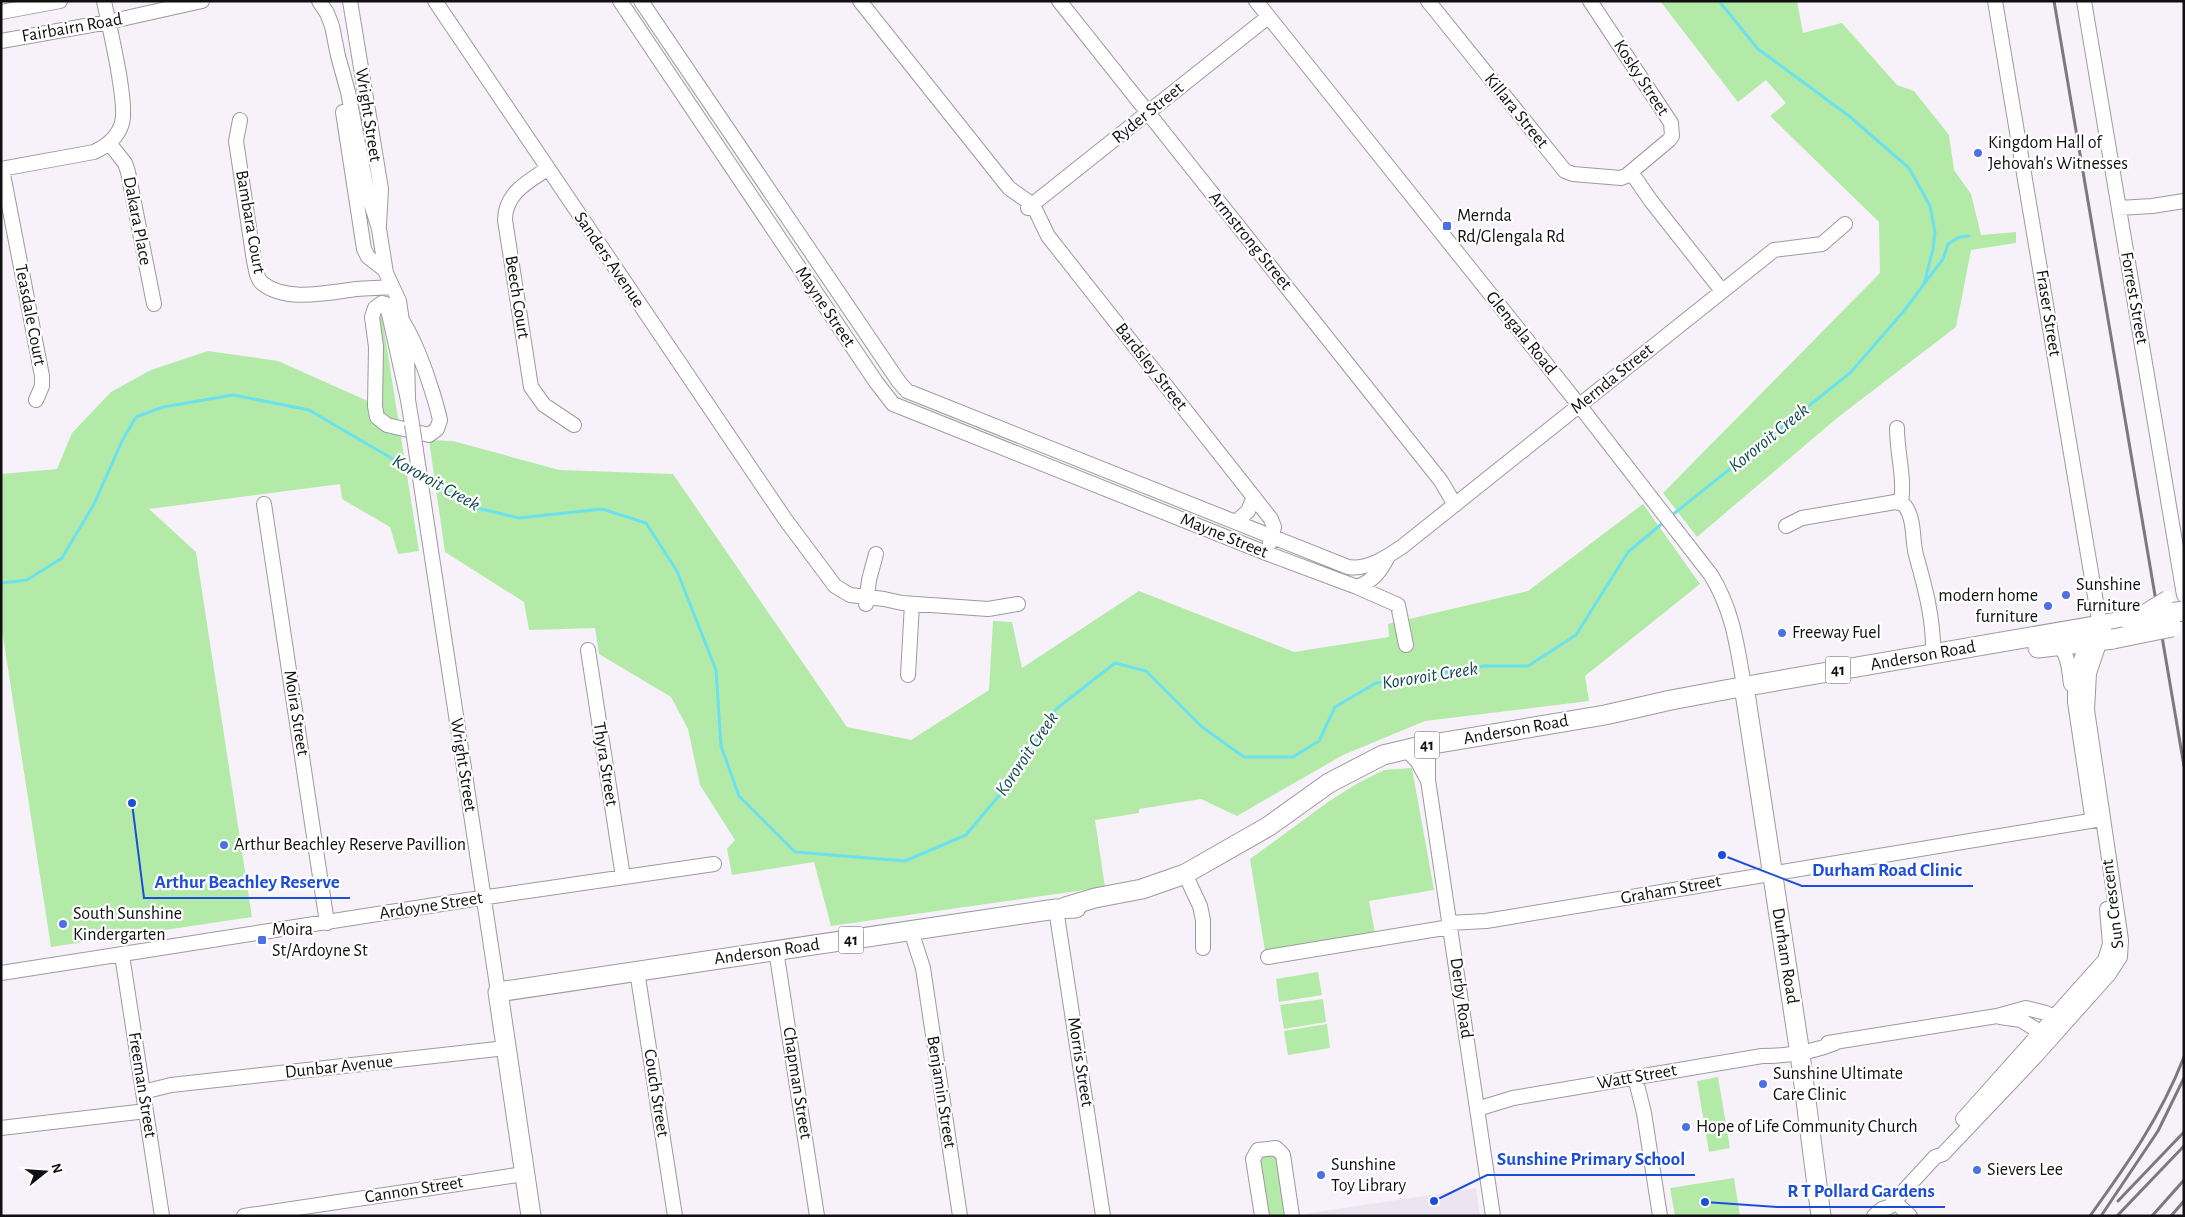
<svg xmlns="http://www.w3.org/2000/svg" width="2185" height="1217" viewBox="0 0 2185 1217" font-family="'Alegreya Sans',sans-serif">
  <rect width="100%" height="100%" fill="#f7f2f9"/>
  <path fill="#ede4f1" d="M 1476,1188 L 1480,1216 L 1304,1216 L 1304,1214 Z"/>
  <path fill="#b4eaa7" d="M 1660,1 L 1797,1 L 1803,33 L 1842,23 L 1897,85 L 1914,91 L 1949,135 L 1954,170 L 1971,194 L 1981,235 L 2016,232 L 2016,243 L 1971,250 L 1956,327 L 1837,418 L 1697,537 L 1663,493 L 1880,273 L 1879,222 L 1770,116 L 1786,103 L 1766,80 L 1738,102 Z
    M 378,315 L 382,317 L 419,551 L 398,554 L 390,527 L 342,499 L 340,484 L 149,509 L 196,552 L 252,917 L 51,947 L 1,623 L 1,474 L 57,469 L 72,433 L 111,392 L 151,370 L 208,351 L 278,361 L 379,406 Z
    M 429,440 L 453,441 L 559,470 L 673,474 L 847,727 L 911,740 L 989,690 L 993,621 L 1012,622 L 1022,668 L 1139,591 L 1294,652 L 1389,637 L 1388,624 L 1528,591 L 1643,504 L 1700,584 L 1585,676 L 1589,701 L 1425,721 L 1343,755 L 1237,816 L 1201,799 L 1139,809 L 1139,813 L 1095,820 L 1105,887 L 831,926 L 814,862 L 732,875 L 727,849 L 735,840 L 700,785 L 688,729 L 671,697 L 599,654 L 595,628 L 529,630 L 524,602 L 445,552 Z
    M 1412,768 L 1434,890 L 1369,901 L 1375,933 L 1265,951 L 1250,859 L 1328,802 L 1358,783 L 1384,770 Z
    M 1318,972 L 1322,995 L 1279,1002 L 1276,979 Z
    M 1323,999 L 1326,1022 L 1284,1029 L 1280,1005 Z
    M 1327,1024 L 1330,1048 L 1288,1055 L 1284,1031 Z
    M 1718,1077 L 1730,1148 L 1709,1152 L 1697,1081 Z
    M 1262,1154 L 1277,1155 L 1288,1216 L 1268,1216 L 1259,1161 Z
    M 1734,1178 L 1740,1216 L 1675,1216 L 1670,1188 Z"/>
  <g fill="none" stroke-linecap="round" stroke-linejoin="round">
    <path stroke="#6be1ef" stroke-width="3" d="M 1924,284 L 1943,259 L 1948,244 L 1959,237 L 1969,236
      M 424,478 L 477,508 L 519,518 L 602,509 L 646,523 L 677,571 L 716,670 L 721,746 L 739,796 L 795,852 L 905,861 L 966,835 L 1017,774 L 1055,710 L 1115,663 L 1146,671 L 1202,727 L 1244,757 L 1293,757 L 1319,741 L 1335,707 L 1376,683 L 1485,666 L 1528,666 L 1576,635 L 1628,552 L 1664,522
      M 1671,516 L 1850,373 L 1904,311 L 1924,284 L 1933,249 L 1935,232 L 1930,206 L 1909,168 L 1849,116 L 1758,49 L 1719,1
      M 1,583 L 27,580 L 62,558 L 94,504 L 123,439 L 136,417 L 163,407 L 233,395 L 309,410 L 415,472"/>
    <defs>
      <path id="minor" d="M 319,1 L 327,13 L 332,26 L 338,56 L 348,92 L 367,190 L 379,229 L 386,273 L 399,301 L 407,354 L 408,400
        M 350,1 L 381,189 L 379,225
        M 435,1 L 785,519 L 835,586 L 850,595 L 884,599 L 902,603 L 988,609 L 1018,604
        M 620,1 L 876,382 L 893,404 L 1266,553 L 1357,587 C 1373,581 1381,571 1388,556
        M 641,1 L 899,382 L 907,391 L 1348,567 C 1368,570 1387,557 1403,546 L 1774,250 L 1822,244 L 1845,224
        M 860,1 L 1009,188 L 1033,205 L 1048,236 L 1271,519 L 1274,527 L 1270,543
        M 1059,1 L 1441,481 L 1455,505
        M 1256,1 L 1579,405 L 1711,575 C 1733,611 1737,645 1744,686
        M 1428,1 L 1565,171 L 1573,174 L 1621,178 L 1626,176 L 1669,140 L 1672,136 L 1671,123 L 1590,1
        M 1995,1 L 2100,626
        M 2084,1 L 2184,595
        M 1,12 L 60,1
        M 1,41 L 108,22 L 202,1
        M 343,112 L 364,249 L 368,257 L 385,270
        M 240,120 L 236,141 L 254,261 C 256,268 256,278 262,283 C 286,303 330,292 357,289 C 369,288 381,288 392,287
        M 109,143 L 125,163 L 128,172 L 154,304
        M 1,169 L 94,152 C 107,146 118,137 122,123 C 128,102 109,26 104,1
        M 2,169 L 42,376 L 42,386 L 36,400
        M 547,169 C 528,182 505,193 505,220 L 531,387 L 544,405 L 574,425
        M 1631,172 L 1651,201 L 1722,291
        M 1028,208 L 1268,17
        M 2119,208 L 2152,206 L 2184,201
        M 382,303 C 408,306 435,397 440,420 L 437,429 L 429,435 L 387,425 L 377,417 L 375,406 L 376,347 L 372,317 L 375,308 Z
        M 387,305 L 408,400 L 412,424
        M 1897,428 C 1897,454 1905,477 1901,503
        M 264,504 L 327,923
        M 1236,522 L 1248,511 L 1254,497
        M 1786,526 L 1802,518 L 1895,502 C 1899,503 1903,503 1905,506 C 1915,519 1912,541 1916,555 C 1925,587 1934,620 1933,654
        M 428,531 L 498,992
        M 1357,587 L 1398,605 L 1406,645
        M 866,604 L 869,580 L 876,554
        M 2087,643 L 2075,677 L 2075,702 L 2092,816
        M 2057,645 C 2069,652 2069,672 2071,684
        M 588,650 L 623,877
        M 908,675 L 912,604
        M 1428,745 L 1428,780 L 1493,1216
        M 1406,749 L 1418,762 L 1427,779
        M 1185,874 L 1200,906 L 1203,920 L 1203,948
        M 1056,909 L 1103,1216
        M 1449,923 L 1486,921 L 2102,819
        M 911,931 L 923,968 L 960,1216
        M 776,950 L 817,1216
        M 122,955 L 162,1216
        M 1268,957 L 1450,927
        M 637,971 L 675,1216
        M 1,973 L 467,900 L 714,864
        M 2000,1017 L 2021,1020 L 2048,1037
        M 1828,1043 L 1997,1016 L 2026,1008 L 2046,1013 L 2060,1022
        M 1635,1077 L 1644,1113 L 1660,1216
        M 143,1092 L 171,1085 L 506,1048
        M 1477,1109 L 1513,1098 L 1762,1056 C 1788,1056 1811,1053 1835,1043
        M 1963,1119 L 2105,960 L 2110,944 L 2107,909
        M 1,1128 L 146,1111
        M 1894,1201 L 1910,1216
        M 244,1216 L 524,1174
        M 1262,1216 L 1253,1159 L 1258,1150 L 1276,1148 L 1283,1155 L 1292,1216
        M 1874,1216 L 1882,1209 L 1889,1207 L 1935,1157 L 1943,1154 L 2035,1057 L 2109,974 L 2120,957 L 2121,940 L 2087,710 L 2089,673 L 2100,641"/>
      <path id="major" d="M 2170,613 L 2184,611
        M 2038,648 L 2113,639
        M 1744,686 L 1800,1054 L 1821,1216
        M 1065,907 L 1095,898 L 1142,889 L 1185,874 L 1269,826 L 1329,783 L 1383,755 L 1421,746 L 1605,715 L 1671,700 L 1730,689 L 2129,620
        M 531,1216 L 498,992 L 1056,909 L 1076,908"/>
    </defs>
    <use href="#minor" stroke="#9d9a9f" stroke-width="16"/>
    <use href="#major" stroke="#9d9a9f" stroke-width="21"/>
    <use href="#minor" stroke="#fff" stroke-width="14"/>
    <use href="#major" stroke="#fff" stroke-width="19"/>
    <path stroke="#7c797d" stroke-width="3" d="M 2054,1 L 2184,766
      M 2118,1201 L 2184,1132
      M 2090,1216 C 2128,1163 2160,1118 2184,1057
      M 2101,1216 L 2158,1131 L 2184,1078
      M 2117,1216 L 2184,1146
      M 2152,1216 L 2184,1180
      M 2171,1216 L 2184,1201"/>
    <defs>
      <path id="minor-bridge" d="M 412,424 L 428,531
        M 2139,615 L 2167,598"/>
      <path id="major-bridge" d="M 2129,620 L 2170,613
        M 2113,639 L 2172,627"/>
    </defs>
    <use href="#minor-bridge" stroke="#9d9a9f" stroke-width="16" stroke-linecap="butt"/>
    <use href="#major-bridge" stroke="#9d9a9f" stroke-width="21" stroke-linecap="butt"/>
    <use href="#minor-bridge" stroke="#fff" stroke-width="14"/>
    <use href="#major-bridge" stroke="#fff" stroke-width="19"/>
  </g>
  <g fill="#4c71e5" stroke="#fff" stroke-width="2">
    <circle cx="1978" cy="153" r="5"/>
    <rect x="1442" y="221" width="10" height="10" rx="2.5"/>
    <circle cx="2066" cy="595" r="5"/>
    <circle cx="2048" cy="606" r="5"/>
    <circle cx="1782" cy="633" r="5"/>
    <circle cx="224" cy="845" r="5"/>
    <circle cx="63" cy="924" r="5"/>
    <rect x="257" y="935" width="10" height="10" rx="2.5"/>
    <circle cx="1763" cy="1084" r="5"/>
    <circle cx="1686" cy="1127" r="5"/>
    <circle cx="1977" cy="1170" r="5"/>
    <circle cx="1321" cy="1175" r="5"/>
  </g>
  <g text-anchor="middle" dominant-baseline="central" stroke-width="4.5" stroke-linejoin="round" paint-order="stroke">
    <g fill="#fff" stroke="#585758" stroke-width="1">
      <rect x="1825.5" y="656.5" width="25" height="27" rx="4"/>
      <rect x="1414.5" y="731.5" width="25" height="27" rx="4"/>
      <rect x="838.5" y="926.5" width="25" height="27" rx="4"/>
    </g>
    <g font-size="16" font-weight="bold" fill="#100f11">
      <text x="1838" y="670">41</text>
      <text x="1427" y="745">41</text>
      <text x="851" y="940">41</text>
    </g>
    <g font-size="18" fill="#100f11" stroke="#fff">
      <text transform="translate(72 28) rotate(-10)">Fairbairn Road</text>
      <text transform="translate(1641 78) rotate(57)">Kosky Street</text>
      <text transform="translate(1516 111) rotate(51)">Killara Street</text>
      <text transform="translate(1148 113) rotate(-39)">Ryder Street</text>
      <text transform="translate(368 115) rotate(81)">Wright Street</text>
      <text transform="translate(137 221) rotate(79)">Dakara Place</text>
      <text transform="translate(250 222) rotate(80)">Bambara Court</text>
      <text transform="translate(1250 241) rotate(51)">Armstrong Street</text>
      <text transform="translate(609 260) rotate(56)">Sanders Avenue</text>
      <text transform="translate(517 297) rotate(81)">Beech Court</text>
      <text transform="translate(2134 298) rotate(80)">Forrest Street</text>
      <text transform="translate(825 307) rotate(56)">Mayne Street</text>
      <text transform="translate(2048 313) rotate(81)">Fraser Street</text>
      <text transform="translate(30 315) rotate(79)">Teasdale Court</text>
      <text transform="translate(1521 333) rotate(51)">Glengala Road</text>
      <text transform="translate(1151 367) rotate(52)">Bardsley Street</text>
      <text transform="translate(1612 379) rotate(-39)">Mernda Street</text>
      <text transform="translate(1224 536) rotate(22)">Mayne Street</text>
      <text transform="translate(1923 656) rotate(-10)">Anderson Road</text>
      <text transform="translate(296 713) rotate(81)">Moira Street</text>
      <text transform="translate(1516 730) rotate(-10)">Anderson Road</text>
      <text transform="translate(605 764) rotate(81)">Thyra Street</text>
      <text transform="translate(463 765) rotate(81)">Wright Street</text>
      <text transform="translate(1671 890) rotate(-10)">Graham Street</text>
      <text transform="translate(2113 904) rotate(-97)">Sun Crescent</text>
      <text transform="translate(431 906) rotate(-9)">Ardoyne Street</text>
      <text transform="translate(767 952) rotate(-8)">Anderson Road</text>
      <text transform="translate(1785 956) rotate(81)">Durham Road</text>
      <text transform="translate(1461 998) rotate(82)">Derby Road</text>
      <text transform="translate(1080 1062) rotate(81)">Morris Street</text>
      <text transform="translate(339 1067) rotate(-6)">Dunbar Avenue</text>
      <text transform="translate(1637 1077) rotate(-10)">Watt Street</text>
      <text transform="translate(797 1083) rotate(81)">Chapman Street</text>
      <text transform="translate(142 1085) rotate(81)">Freeman Street</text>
      <text transform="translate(941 1092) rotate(81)">Benjamin Street</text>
      <text transform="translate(656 1093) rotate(81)">Couch Street</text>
      <text transform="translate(414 1190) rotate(-9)">Cannon Street</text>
    </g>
    <g font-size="18" fill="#100f11" stroke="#fff" text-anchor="start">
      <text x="1988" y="143">Kingdom Hall of<tspan x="1988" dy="21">Jehovah's Witnesses</tspan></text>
      <text x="1457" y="216">Mernda<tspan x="1457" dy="21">Rd/Glengala Rd</tspan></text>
      <text x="2076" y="585">Sunshine<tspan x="2076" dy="21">Furniture</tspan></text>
      <text x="2038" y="596" text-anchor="end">modern home<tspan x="2038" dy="21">furniture</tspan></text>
      <text x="1792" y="633">Freeway Fuel</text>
      <text x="234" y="845">Arthur Beachley Reserve Pavillion</text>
      <text x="73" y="914">South Sunshine<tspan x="73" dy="21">Kindergarten</tspan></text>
      <text x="272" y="930">Moira<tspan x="272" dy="21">St/Ardoyne St</tspan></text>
      <text x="1773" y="1074">Sunshine Ultimate<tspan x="1773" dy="21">Care Clinic</tspan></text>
      <text x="1696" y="1127">Hope of Life Community Church</text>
      <text x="1331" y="1165">Sunshine<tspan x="1331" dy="21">Toy Library</tspan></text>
      <text x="1987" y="1170">Sievers Lee</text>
    </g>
    <g font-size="19" font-style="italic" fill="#12484d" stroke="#fff">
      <text transform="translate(1769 438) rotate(-39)">Kororoit Creek</text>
      <text transform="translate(436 483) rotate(29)">Kororoit Creek</text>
      <text transform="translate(1430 676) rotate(-9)">Kororoit Creek</text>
      <text transform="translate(1027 754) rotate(-56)">Kororoit Creek</text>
    </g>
  </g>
  <path fill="none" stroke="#1d4ed8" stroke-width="2" d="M1722 855L1802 886H1973M132 803L144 898H350M1434 1201L1487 1175H1695M1705 1202L1777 1207H1945"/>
  <g fill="#1d4ed8" stroke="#fff" stroke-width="2">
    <circle cx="1722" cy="855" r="5"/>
    <circle cx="132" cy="803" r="5"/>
    <circle cx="1434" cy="1201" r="5"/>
    <circle cx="1705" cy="1202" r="5"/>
  </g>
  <g font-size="19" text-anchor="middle" font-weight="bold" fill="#1d4ed8" stroke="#fff" stroke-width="4.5" stroke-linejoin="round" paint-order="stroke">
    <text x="1887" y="876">Durham Road Clinic</text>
    <text x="247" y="888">Arthur Beachley Reserve</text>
    <text x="1591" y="1165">Sunshine Primary School</text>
    <text x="1861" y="1197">R T Pollard Gardens</text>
  </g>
  <rect width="2185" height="1217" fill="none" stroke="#100f11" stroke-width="5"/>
  <g transform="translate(45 1172) rotate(73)" stroke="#ffffff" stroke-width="4" paint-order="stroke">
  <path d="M0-4L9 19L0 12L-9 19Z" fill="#100f11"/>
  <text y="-8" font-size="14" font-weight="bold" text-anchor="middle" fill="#100f11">N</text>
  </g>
</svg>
